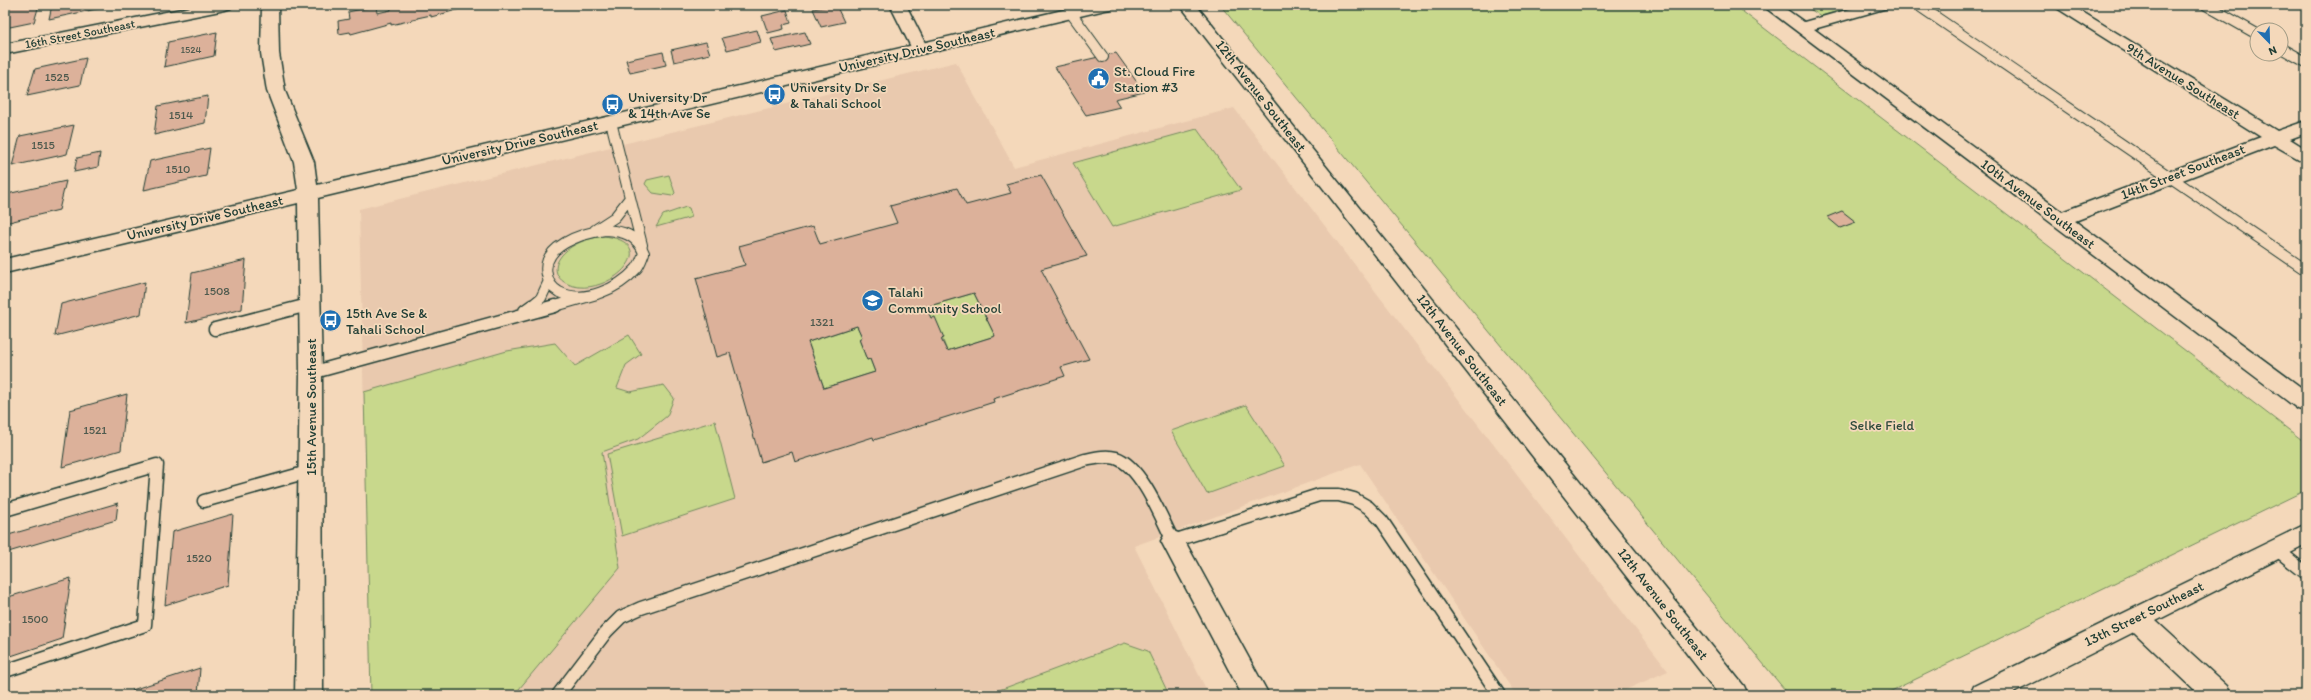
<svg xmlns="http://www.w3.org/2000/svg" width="2311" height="700" viewBox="0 0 2311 700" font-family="Itim,sans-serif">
  <rect width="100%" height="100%" fill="#f4d8ba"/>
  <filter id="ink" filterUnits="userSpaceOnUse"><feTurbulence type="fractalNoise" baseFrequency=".025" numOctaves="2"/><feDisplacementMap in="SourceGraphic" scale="8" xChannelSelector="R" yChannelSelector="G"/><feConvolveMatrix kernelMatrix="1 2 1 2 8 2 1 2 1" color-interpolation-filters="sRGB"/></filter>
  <g filter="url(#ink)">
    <path fill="#e9c9ae" d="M 956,62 L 1014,167 L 1234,108 L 1668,671 L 1614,695 L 1516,695 L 1360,464 L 1134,546 L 1209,695 L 371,695 L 359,209 Z"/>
    <path fill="#c8d88c" stroke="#748a60" d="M 1220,5 L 1734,5 L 2306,443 L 2306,490 L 1883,695 L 1789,695 Z
      M 1803,5 L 1860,5 L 1821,16 Z
      M 1197,129 L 1241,190 L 1112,227 L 1073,163 Z
      M 669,175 L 675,193 L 672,196 L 653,193 L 645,184 L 647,180 Z
      M 686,207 L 689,208 L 692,217 L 656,227 L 663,215 Z
      M 604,236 C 662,243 615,291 579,287 C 555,284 548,266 567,250 C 578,241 591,238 604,236 Z
      M 974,293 L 995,336 L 947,351 L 934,317 L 931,318 L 926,307 Z
      M 857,326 L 862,337 L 859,339 L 867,360 L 870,359 L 875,372 L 824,388 L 808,342 Z
      M 629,335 L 641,354 L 626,365 L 617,388 L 630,392 L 664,385 L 674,398 L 667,416 L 638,439 L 602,452 L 620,568 L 514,695 L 371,695 L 364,392 L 507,351 L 555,343 L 575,366 Z
      M 1246,405 L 1285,466 L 1207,494 L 1171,431 Z
      M 715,421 L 735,499 L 622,536 L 607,454 Z
      M 1125,643 L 1148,651 L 1169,695 L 986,695 Z"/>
    <path fill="#dcb19a" stroke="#1f3d34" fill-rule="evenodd" d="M 13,5 L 39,5 L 34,22 L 5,28 L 5,6 Z
      M 52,5 L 102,5 L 101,8 L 49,19 Z
      M 390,5 L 483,5 L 472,8 L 471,6 L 431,17 L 431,15 L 417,18 L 417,19 L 391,25 L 391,23 L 351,34 L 350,32 L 339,34 L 338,21 L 349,19 L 348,12 L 376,6 L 377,13 L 391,10 Z
      M 836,5 L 844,22 L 821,27 L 813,9 Z
      M 787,10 L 791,23 L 783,25 L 784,29 L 768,33 L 762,16 Z
      M 757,30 L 761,42 L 727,50 L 722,38 Z
      M 217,32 L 214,56 L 164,67 L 168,42 Z
      M 805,32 L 810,44 L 776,52 L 771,39 Z
      M 706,42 L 710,54 L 674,62 L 671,50 Z
      M 663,52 L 666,65 L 630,73 L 626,60 Z
      M 1116,53 L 1144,92 L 1115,99 L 1120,107 L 1086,115 L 1055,67 Z
      M 86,58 L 80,85 L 27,96 L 35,69 Z
      M 208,96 L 205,123 L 154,135 L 158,106 Z
      M 74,125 L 67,154 L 12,166 L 20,136 Z
      M 210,148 L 206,176 L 144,190 L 150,161 Z
      M 100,153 L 98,167 L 74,172 L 77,158 Z
      M 1041,175 L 1087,256 L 1041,269 L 1089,359 L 1061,367 L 1065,376 L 993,399 L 994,402 L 874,440 L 873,437 L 795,462 L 792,452 L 761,462 L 730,353 L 717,357 L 696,278 L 745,265 L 739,246 L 813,226 L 820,244 L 897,223 L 890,206 L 957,188 L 966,205 L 1011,193 L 1006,184 ZM 974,293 L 995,336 L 947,351 L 941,339 L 944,338 L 935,317 L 931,318 L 926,307 ZM 857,326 L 862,337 L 859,339 L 867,360 L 870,359 L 875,372 L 824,388 L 808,342 Z
      M 66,181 L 59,210 L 5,223 L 7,194 Z
      M 1842,211 L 1856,222 L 1840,228 L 1827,217 Z
      M 246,260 L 242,309 L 186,323 L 192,273 Z
      M 145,282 L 141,314 L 55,336 L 61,304 Z
      M 127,394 L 121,450 L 62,467 L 70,410 Z
      M 118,503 L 116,520 L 5,553 L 5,536 Z
      M 233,514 L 228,585 L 165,605 L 172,532 Z
      M 71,578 L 62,639 L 5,658 L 5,598 Z
      M 200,668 L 198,695 L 131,695 L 132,690 Z"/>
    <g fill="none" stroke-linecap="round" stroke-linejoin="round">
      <defs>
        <path id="lane-far1" d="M 1918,5 L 2306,270
          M 2206,5 L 2257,34
          M 1071,13 L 1103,57
          M 2281,48 L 2306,62
          M 611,122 L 642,245
          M 595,230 L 615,217 L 629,199
          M 605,230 C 623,231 637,235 644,253 C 642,258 640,265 636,269 C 619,288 584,305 559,292 C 552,288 548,282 547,275 C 540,246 583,233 605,230 Z
          M 300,307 L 310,304
          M 530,307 L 541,298 L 548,283
          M 552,307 L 597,294"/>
        <path id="lane" d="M 525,311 L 532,306
          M 215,329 L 304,306
          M 311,373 L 555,306
          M 204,501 L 311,471
          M 5,510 L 157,465 L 145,625 L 5,671
          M 2276,549 L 2306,573
          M 558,695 L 606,632 L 621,617 L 641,608 L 1085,460 C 1095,458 1106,455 1116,458 C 1141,466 1162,519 1173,541 L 1319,495 L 1339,495 L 1354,499 L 1368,507 L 1382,521 L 1499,695"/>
        <path id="street" d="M 201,5 L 233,5 L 231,8 L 225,10 L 5,54 L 5,44 Z
          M 890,5 L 906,5 L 928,49 L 926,53 L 914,53 Z
          M 1180,5 L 1196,5 L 1744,686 L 1748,695 L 1719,695 Z
          M 1762,5 L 1780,5 L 1804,22 L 1864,5 L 1889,5 L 1887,8 L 1814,29 L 2062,212 L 2261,137 L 2052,5 L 2071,5 L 2277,131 L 2306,121 L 2306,133 L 2290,139 L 2306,149 L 2306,163 L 2274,145 L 2075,221 L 2306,391 L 2306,411 L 2298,409 Z
          M 2306,524 L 2306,545 L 2156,621 L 2227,686 L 2231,695 L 2200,695 L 2134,632 L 2009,695 L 1970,695 L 1974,686 Z
          M 1173,531 L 1181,534 L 1269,695 L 1242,695 L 1161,541 L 1165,534 Z"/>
        <path id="secondary" d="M 262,5 L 278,5 L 279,53 L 285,91 L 314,162 L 317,185 L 1084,5 L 1113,5 L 1111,9 L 1105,10 L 318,198 L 322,373 L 323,695 L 295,695 L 300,373 L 298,203 L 5,273 L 5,259 L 298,190 L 294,162 L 267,91 L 261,53 Z"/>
      </defs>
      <use href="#lane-far1" stroke="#1f3d34" stroke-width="12"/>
      <use href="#lane" stroke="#1f3d34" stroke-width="15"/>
      <use href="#street" stroke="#1f3d34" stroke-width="3"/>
      <use href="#secondary" stroke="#1f3d34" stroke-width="3"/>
      <use href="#lane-far1" stroke="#f4d8ba" stroke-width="10"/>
      <use href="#lane" stroke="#f4d8ba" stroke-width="12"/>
      <use href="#street" fill="#f4d8ba" fill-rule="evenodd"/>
      <use href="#secondary" fill="#f4d8ba" fill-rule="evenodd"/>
    </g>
  </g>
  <defs>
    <symbol id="civic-disc" viewBox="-11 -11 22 22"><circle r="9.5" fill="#1f6fb2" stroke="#f4d8ba"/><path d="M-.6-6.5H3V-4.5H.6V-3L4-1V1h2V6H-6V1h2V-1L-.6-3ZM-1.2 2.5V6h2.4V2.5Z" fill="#fff"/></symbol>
    <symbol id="bus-disc" viewBox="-11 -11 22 22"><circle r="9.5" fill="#1f6fb2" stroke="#f4d8ba"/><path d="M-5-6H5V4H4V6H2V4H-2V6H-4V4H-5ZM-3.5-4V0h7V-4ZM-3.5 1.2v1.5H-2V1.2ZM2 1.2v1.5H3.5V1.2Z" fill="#fff"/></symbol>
    <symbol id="school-disc" viewBox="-11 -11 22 22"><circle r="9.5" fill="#1f6fb2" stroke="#f4d8ba"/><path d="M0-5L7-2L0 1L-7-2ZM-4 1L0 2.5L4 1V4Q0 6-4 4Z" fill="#fff"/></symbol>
  </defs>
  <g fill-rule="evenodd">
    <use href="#civic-disc" x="1086" y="66" width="25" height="25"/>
    <use href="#bus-disc" x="762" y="82" width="25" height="25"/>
    <use href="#bus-disc" x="600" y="92" width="25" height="25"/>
    <use href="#school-disc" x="860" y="288" width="25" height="25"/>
    <use href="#bus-disc" x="318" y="308" width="25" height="25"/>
  </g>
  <g text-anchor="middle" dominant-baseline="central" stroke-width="3.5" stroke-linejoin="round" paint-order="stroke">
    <g font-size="10" fill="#4e5a4e">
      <text x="191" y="49">1524</text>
    </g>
    <g font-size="12" fill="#1f3d34" stroke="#f4d8ba">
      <text transform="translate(80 34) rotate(-11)">16th Street Southeast</text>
    </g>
    <g font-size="12" fill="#4e5a4e">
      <text x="57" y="77">1525</text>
      <text x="181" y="115">1514</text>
      <text x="43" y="145">1515</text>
      <text x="178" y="169">1510</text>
      <text x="217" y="291">1508</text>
      <text x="822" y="322">1321</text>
      <text x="95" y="430">1521</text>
      <text x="199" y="558">1520</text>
      <text x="35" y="619">1500</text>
    </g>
    <g font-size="14" fill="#1f3d34" stroke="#f4d8ba">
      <text transform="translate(917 50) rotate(-13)">University Drive Southeast</text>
      <text transform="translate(2183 81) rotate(32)">9th Avenue Southeast</text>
      <text transform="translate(1261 96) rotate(52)">12th Avenue Southeast</text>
      <text transform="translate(520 143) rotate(-13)">University Drive Southeast</text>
      <text transform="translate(2183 172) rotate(-21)">14th Street Southeast</text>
      <text transform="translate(2038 204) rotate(37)">10th Avenue Southeast</text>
      <text transform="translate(205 218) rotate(-13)">University Drive Southeast</text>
      <text transform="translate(1462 350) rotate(52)">12th Avenue Southeast</text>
      <text transform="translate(311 407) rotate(-90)">15th Avenue Southeast</text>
      <text transform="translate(1663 604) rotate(52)">12th Avenue Southeast</text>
      <text transform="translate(2144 614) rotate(-26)">13th Street Southeast</text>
    </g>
    <g font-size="14" fill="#1f3d34" stroke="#f4d8ba" text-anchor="start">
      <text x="1114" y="71">St. Cloud Fire<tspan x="1114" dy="16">Station #3</tspan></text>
      <text x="790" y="87">University Dr Se<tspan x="790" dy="16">&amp; Tahali School</tspan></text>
      <text x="628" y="97">University Dr<tspan x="628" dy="16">&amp; 14th Ave Se</tspan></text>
      <text x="888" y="292">Talahi<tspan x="888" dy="16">Community School</tspan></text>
      <text x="346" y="313">15th Ave Se &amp;<tspan x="346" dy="16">Tahali School</tspan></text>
    </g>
    <g font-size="14" fill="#304c3d" stroke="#f4d8ba">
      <text x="1882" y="425">Selke Field</text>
    </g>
  </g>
  <rect width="2311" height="700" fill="none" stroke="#f4d8ba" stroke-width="20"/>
  <rect x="10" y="10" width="2291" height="680" fill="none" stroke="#1f3d34" stroke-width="1.5" filter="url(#ink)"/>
  <g transform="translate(2269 42) rotate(157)"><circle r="19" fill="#f4d8ba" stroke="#9f9a84"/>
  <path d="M0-3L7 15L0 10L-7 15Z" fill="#1f6fb2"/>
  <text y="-6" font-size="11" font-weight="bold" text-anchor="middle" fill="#1f3d34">N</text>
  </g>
</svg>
